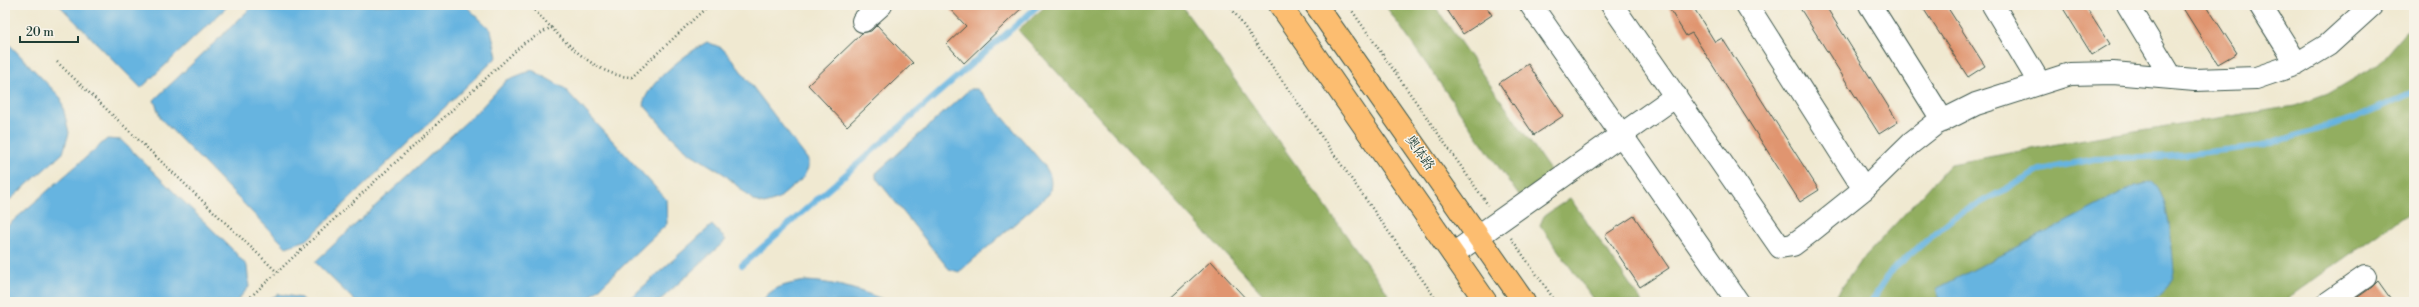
<svg xmlns="http://www.w3.org/2000/svg" width="2419" height="307" viewBox="0 0 2419 307" font-family="'Libre Bodoni','Noto Serif SC',serif">
  <rect width="100%" height="100%" fill="#f7f3e8"/>
  <filter id="ink" filterUnits="userSpaceOnUse"><feTurbulence type="fractalNoise" baseFrequency=".025" numOctaves="2"/><feDisplacementMap in="SourceGraphic" scale="8" xChannelSelector="R" yChannelSelector="G"/><feConvolveMatrix kernelMatrix="1 2 1 2 8 2 1 2 1" color-interpolation-filters="sRGB"/></filter>
  <filter id="wash" filterUnits="userSpaceOnUse"><feTurbulence type="fractalNoise" baseFrequency=".012" numOctaves="4" result="noise"/><feDisplacementMap in="SourceGraphic" scale="16" xChannelSelector="R" yChannelSelector="G"/><feGaussianBlur stdDeviation="0.9" result="paint"/><feColorMatrix in="noise" values="0 0 0 0 0 0 0 0 0 0 0 0 0 0 0 0 0 1.4 0 .05"/><feComposite in="paint" operator="in"/></filter>
  <g filter="url(#wash)">
    <rect width="100%" height="100%" fill="#f0e9d1"/>
    <path fill="#92ae60" stroke="#58764a" d="M 1047,5 L 1181,5 L 1394,302 L 1270,302 L 1018,30 Z
      M 1385,5 L 1434,5 L 1554,176 L 1522,197 L 1517,193 Z
      M 2414,23 L 2414,209 L 2282,302 L 1832,302 L 1859,263 L 1951,164 L 2090,138 L 2295,106 L 2328,94 L 2379,64 Z
      M 1570,198 L 1642,302 L 1595,302 L 1540,225 L 1544,216 Z"/>
    <path fill="#66b4e0" stroke="#42788a" d="M 59,5 L 229,5 L 141,88 Z
      M 254,5 L 465,5 L 491,30 L 497,57 L 307,240 L 286,247 L 161,119 L 154,100 Z
      M 5,40 L 61,98 L 69,133 L 63,153 L 5,204 Z
      M 707,42 L 722,48 L 731,58 L 808,160 L 808,168 L 803,178 L 777,200 L 764,204 L 754,201 L 724,174 L 688,152 L 668,133 L 643,104 C 649,81 687,53 707,42 Z
      M 532,70 L 564,88 L 666,199 L 667,224 L 585,302 L 356,302 L 315,262 L 480,109 L 507,80 Z
      M 970,89 L 977,89 L 984,95 L 1045,166 C 1052,177 1052,183 1049,194 L 959,272 L 949,269 L 944,263 L 876,178 L 876,173 Z
      M 107,139 L 121,140 L 231,248 L 247,266 L 249,287 L 236,302 L 5,302 L 5,228 Z
      M 2152,182 C 2170,195 2172,249 2174,271 C 2173,286 2160,295 2148,302 L 1941,302 L 1936,289 L 2135,186 Z
      M 712,225 L 726,240 L 658,302 L 626,302 Z
      M 806,281 C 836,282 862,291 890,302 L 762,302 C 771,286 789,284 806,281 Z
      M 279,294 L 301,298 L 305,302 L 263,302 Z"/>
    <g fill="none" stroke-linecap="round" stroke-linejoin="round">
      <path stroke="#66b4e0" stroke-width="6" d="M 742,265 L 1039,5
        M 1871,302 L 1891,271 L 1954,217 L 2041,170 L 2095,159 L 2170,156 L 2262,146 L 2352,119 L 2414,92"/>
    </g>
    <g id="blocks">
      <path fill="#e0956f" d="M 946,5 L 1025,5 L 964,63 L 947,44 L 966,26 Z
        M 1444,5 L 1485,5 L 1492,15 L 1463,34 Z
        M 1667,5 L 1692,5 L 1715,42 L 1722,38 L 1819,190 L 1800,202 L 1692,33 L 1686,36 Z
        M 1798,5 L 1825,5 L 1898,122 L 1879,134 Z
        M 1921,5 L 1946,5 L 1985,66 L 1968,77 Z
        M 2061,5 L 2085,5 L 2110,44 L 2092,55 Z
        M 2181,5 L 2206,5 L 2237,53 L 2218,64 Z
        M 877,25 L 913,63 L 847,126 L 808,85 L 862,33 L 871,31 Z
        M 1528,64 L 1563,116 L 1534,135 L 1499,83 Z
        M 1634,216 L 1669,268 L 1640,287 L 1605,235 Z
        M 1211,261 L 1249,302 L 1166,302 Z
        M 2378,281 L 2393,302 L 2351,302 L 2372,287 Z"/>
    </g>
  </g>
  <g filter="url(#ink)">
    <use href="#blocks" fill-opacity="0" stroke="#3e574c" stroke-width="1"/>
    <g fill="none" stroke-linecap="round" stroke-linejoin="round">
      <defs>
        <path id="minor" d="M 1531,5 L 1738,302
          M 1612,5 L 1780,247 L 1793,245 L 1809,233 L 1864,189 L 1911,143 L 1934,125 L 1976,104 L 2070,74 L 2113,73 L 2195,80 L 2256,78 L 2297,64 L 2328,45 L 2372,5
          M 1747,5 L 1864,189
          M 1870,5 L 1943,121
          M 1993,5 L 2039,82
          M 2128,5 L 2172,78
          M 2260,5 L 2297,64
          M 863,21 L 881,5
          M 1453,254 L 1676,96
          M 2329,302 L 2365,277"/>
        <path id="major" d="M 1280,5 L 1486,302
          M 1316,5 L 1524,302"/>
      </defs>
      <use href="#minor" stroke="#3e574c" stroke-width="24"/>
      <use href="#major" stroke="#3e574c" stroke-width="24"/>
      <path stroke="#3e574c" stroke-width="2.5" stroke-dasharray="1 3" stroke-linecap="butt" d="M 529,5 C 556,31 592,77 632,77 L 709,5
        M 1229,5 L 1438,302
        M 1348,5 L 1488,205
        M 57,62 L 277,272
        M 1511,238 L 1556,302
        M 245,302 L 524,43 L 552,27"/>
      <use href="#minor" stroke="#fff" stroke-width="22"/>
      <use href="#major" stroke="#fcbd6f" stroke-width="22"/>
    </g>
  </g>
  <g text-anchor="middle" dominant-baseline="central" stroke-width="3" stroke-linejoin="round" paint-order="stroke">
    <g font-size="13" fill="#1f3d34" stroke="#f7f3e8">
      <text transform="translate(1420 153) rotate(55)">奥体路</text>
    </g>
  </g>
  <rect width="2419" height="307" fill="none" stroke="#f7f3e8" stroke-width="20"/>
  <path d="M20 36v6h58v-6" fill="none" stroke="#1f3d34" stroke-width="2"/>
  <text x="26" y="36" font-size="12" fill="#1f3d34" stroke="#f7f3e8" stroke-width="3" paint-order="stroke">20 m</text>
</svg>
